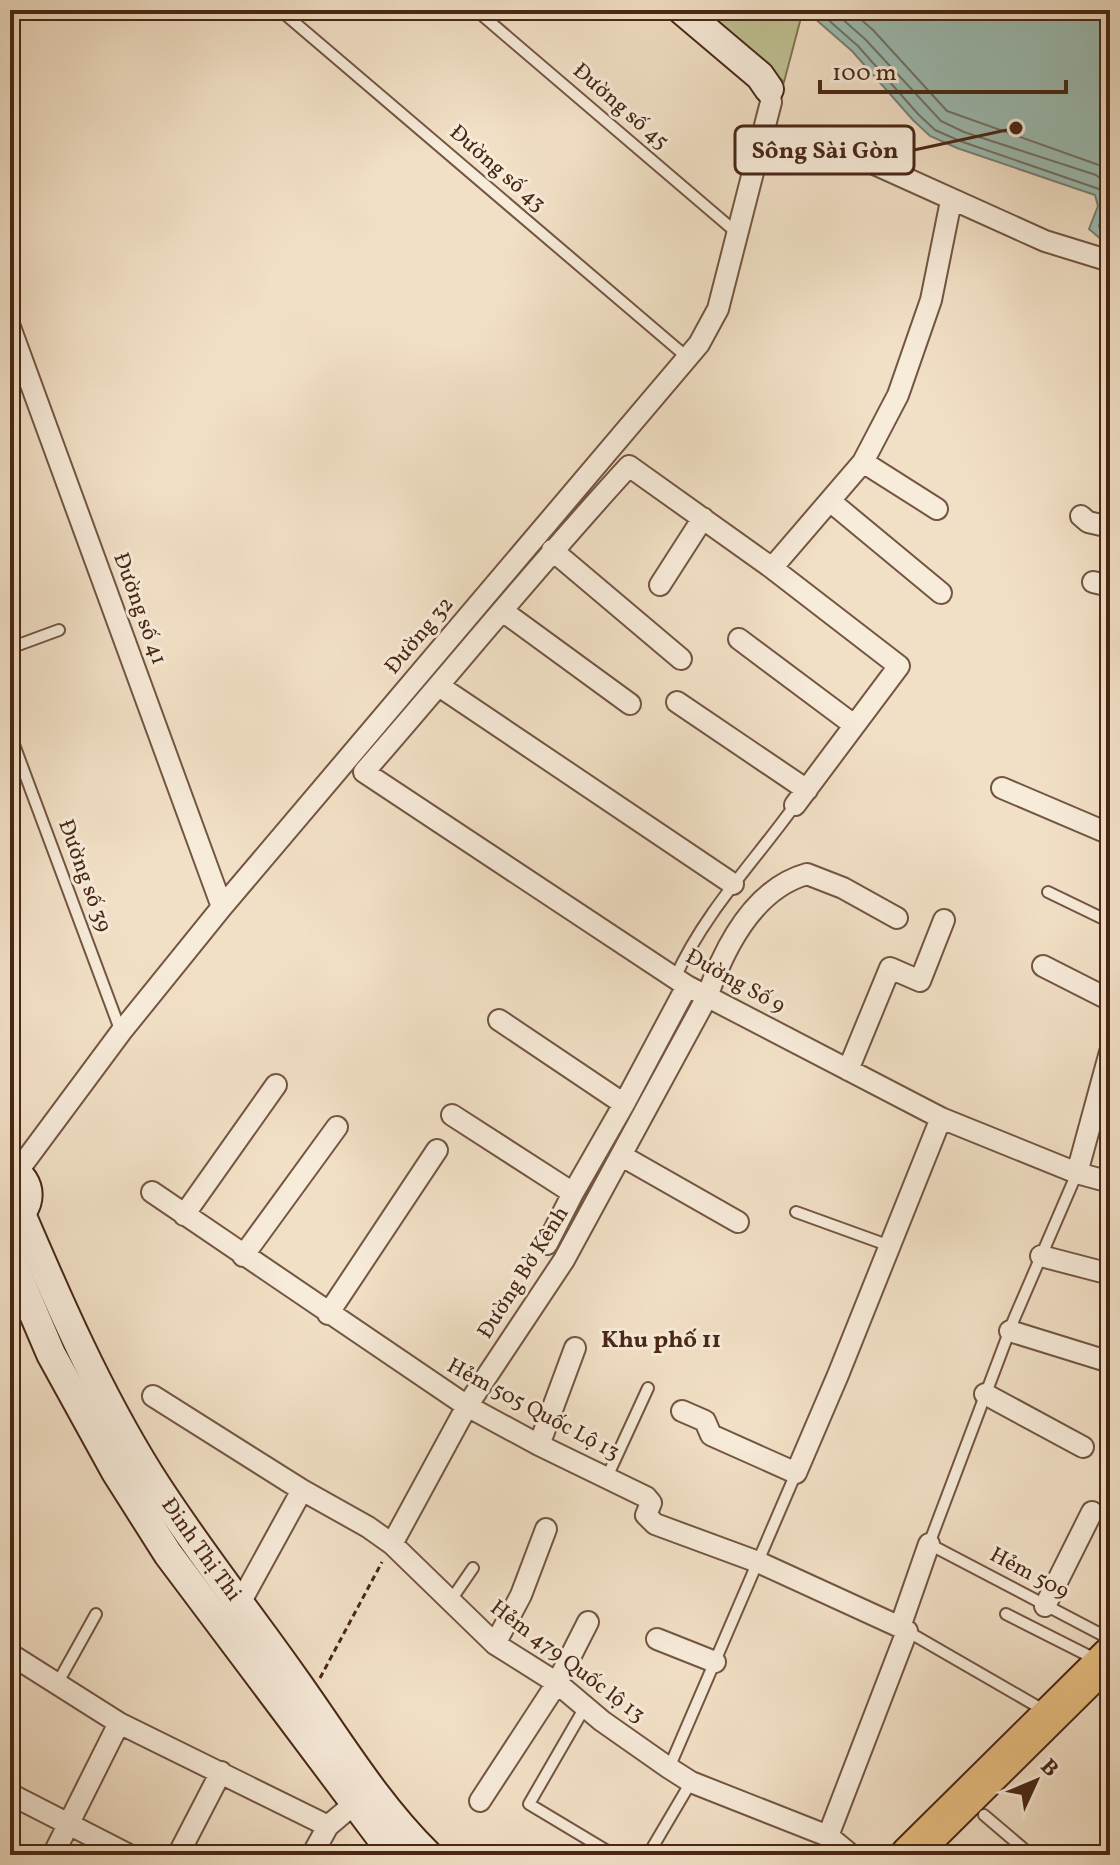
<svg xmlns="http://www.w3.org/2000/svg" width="1120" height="1865" viewBox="0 0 1120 1865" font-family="Vollkorn,serif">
  <rect width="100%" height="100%" fill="#f2e0c6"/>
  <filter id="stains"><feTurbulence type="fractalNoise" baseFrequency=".0025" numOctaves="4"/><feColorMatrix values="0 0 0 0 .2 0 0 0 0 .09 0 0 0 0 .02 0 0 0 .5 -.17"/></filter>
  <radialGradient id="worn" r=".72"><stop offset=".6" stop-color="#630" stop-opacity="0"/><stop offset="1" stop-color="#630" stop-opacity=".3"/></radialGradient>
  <path fill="#bec192" stroke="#847454" stroke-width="2" d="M 700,10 L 803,10 L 784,82 Z"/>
  <path fill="#9bbdb4" stroke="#7a8174" stroke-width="2" d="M 805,10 L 1110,10 L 1110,247 L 1089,229 L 1098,206 L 1095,195 L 957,148 L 930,136 L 913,120 L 852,51 Z"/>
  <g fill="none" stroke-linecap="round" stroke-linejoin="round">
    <path stroke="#727264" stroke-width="2" d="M 817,10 L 858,46 L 918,114 L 935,130 L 960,141 L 1099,189 L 1106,201 L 1099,226 L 1110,236
      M 832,10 L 865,39 L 941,121 L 964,132 L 1096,175 L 1110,186
      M 850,10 L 873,30 L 947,111 L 1110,169"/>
    <defs>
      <path id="lane" d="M 280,10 L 688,358
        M 476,10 L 737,233
        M 10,648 L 59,630
        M 10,734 L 121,1032
        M 1048,892 L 1110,922
        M 675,978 C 704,913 754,862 795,805
        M 1077,1173 L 1014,1319 L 929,1544 L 1110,1639
        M 796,1212 L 890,1246
        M 607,1477 L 648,1388
        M 451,1600 L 473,1568
        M 1006,1614 L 1097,1660
        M 905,1630 L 1047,1712
        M 57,1684 L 96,1614
        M 585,1707 L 529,1804 L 614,1855
        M 669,1768 L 796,1473
        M 984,1815 L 1031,1855
        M 648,1855 L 691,1782
        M 1087,1855 L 1092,1852"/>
      <path id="street" d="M 852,154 L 1045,241 L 1110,261
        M 10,327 L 222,907
        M 863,462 L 937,509
        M 830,501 L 941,593
        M 1081,516 L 1088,522 L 1110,527
        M 552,550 L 681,659
        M 772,568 L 863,462 L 898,395 L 931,300 L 951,201
        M 1093,582 L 1110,586
        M 660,585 L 703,518
        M 504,612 L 630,704
        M 739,639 L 854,725
        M 439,686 L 733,884
        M 677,702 L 807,790
        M 1002,788 L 1110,834
        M 795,805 L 899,666 L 772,568 L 629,466 C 538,565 453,670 364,772 L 687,986 L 941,1118 L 1077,1173 L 1110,1182
        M 1043,966 L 1110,1000
        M 499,1020 L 624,1104
        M 848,1070 L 890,968 L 920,981 L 944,920
        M 452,1115 L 573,1193 L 624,1104 L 687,986
        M 622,1156 L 738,1222
        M 17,1172 L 121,1032 L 222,907 L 699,344 L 718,309 L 771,102 L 769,89
        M 1077,1173 L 1110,1052
        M 152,1192 L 467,1406 L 539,1445 L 646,1497 L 651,1503 L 646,1515 L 655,1524 L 758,1562 L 900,1627 L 929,1544
        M 184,1215 L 276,1085
        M 547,1244 L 573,1193
        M 243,1256 L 337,1127
        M 1041,1256 L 1110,1274
        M 328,1314 L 437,1150
        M 1010,1331 L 1110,1362
        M 985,1394 L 1083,1447
        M 153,1396 L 302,1490 L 368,1527 L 392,1544 L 495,1644 L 557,1683 L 602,1721 L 669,1768 L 691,1782 L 828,1836 L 851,1855
        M 682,1411 L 705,1421 L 711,1435 L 796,1473 L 838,1375 L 941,1118
        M 539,1445 L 575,1348
        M 392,1544 L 467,1406 L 564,1260 L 707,997 C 724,948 753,889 807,874 L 843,888 L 897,918
        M 240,1603 L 302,1490
        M 1045,1606 L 1092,1512
        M 657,1639 L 715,1662
        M 495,1644 L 521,1595 L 546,1529
        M 10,1654 L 119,1723 L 328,1826 L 354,1804
        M 10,1794 L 129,1855
        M 480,1801 L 557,1683 L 588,1622
        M 828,1836 L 907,1631
        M 53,1855 L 119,1723
        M 178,1855 L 221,1772
        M 312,1855 L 328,1826"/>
      <g id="secondary">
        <path d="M 682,10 L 760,76 L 769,89"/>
        <path d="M 10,1169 C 34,1181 33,1209 10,1221"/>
        <path id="s1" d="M 21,1214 C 59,1303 98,1392 149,1474 C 193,1544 245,1609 293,1677 C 336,1737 375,1803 428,1855"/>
        <path d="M 10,1258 L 51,1354 L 116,1472 L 168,1554 L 394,1855"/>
      </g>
      <path id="highway" d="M 909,1855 L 1110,1656"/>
    </defs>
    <use href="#lane" stroke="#735541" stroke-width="14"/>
    <use href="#street" stroke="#735541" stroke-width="24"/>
    <use href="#secondary" stroke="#492715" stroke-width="32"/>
    <use href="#highway" stroke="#492715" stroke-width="40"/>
    <path stroke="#492715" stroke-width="3" stroke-dasharray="6 4" stroke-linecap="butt" d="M 796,10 L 797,10
      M 320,1678 L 382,1562"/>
    <use href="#lane" stroke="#f7ebda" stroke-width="10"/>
    <use href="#street" stroke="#f7ebda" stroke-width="20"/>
    <use href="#secondary" stroke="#f7ebda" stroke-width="28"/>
    <use href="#highway" stroke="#e9c083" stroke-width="36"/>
  </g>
  <g text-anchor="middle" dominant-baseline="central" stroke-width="6" stroke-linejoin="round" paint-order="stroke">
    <g font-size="22" fill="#492715" stroke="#f7ebda">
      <text transform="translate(620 107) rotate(41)">Đường số 45</text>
      <text transform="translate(497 169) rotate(41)">Đường số 43</text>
      <text transform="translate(139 609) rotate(70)">Đường số 41</text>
      <text transform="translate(420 636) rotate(-50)">Đường 32</text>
      <text transform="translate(84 876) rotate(70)">Đường số 39</text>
      <text transform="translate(735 982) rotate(29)">Đường Số 9</text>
      <text transform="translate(524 1273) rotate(-58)">Đường Bờ Kênh</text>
      <text transform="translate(533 1410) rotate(28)">Hẻm 505 Quốc Lộ 13</text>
      <text stroke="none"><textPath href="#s1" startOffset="382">Đinh Thị Thi</textPath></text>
      <text transform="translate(1029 1574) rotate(28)">Hẻm 509</text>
      <text transform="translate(567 1662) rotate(37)">Hẻm 479 Quốc lộ 13</text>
    </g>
    <g font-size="24" font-weight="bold" fill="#492715" stroke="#f7ebda">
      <text x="661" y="1341">Khu phố 11</text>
    </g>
  </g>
  <path fill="none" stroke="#492715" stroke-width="3" d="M1016 128L914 150"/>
  <circle fill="#492715" stroke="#f7ebda" stroke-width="3" cx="1016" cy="128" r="8"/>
  <rect fill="#f7ebda" stroke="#492715" stroke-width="3" x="735" y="126" width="179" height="48" rx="8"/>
  <g font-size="24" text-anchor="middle" font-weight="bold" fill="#492715">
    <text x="825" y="158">Sông Sài Gòn</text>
  </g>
  <rect width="1120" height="1865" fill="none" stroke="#f2e0c6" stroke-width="40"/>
  <rect x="12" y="12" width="1096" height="1841" fill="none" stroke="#492715" stroke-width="4"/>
  <rect x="20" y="20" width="1080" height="1825" fill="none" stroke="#492715" stroke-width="2"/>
  <g transform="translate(1036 1781) rotate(46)" stroke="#f7ebda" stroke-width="6" paint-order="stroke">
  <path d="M0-6L14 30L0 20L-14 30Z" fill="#492715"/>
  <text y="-12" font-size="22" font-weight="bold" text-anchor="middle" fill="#492715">B</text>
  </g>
  <path d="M820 80v12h246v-12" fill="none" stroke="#492715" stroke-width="4"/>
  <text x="832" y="80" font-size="24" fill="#492715" stroke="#f7ebda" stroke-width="6" paint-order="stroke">100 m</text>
  <rect width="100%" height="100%" filter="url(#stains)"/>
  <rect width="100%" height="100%" fill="url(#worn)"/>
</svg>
